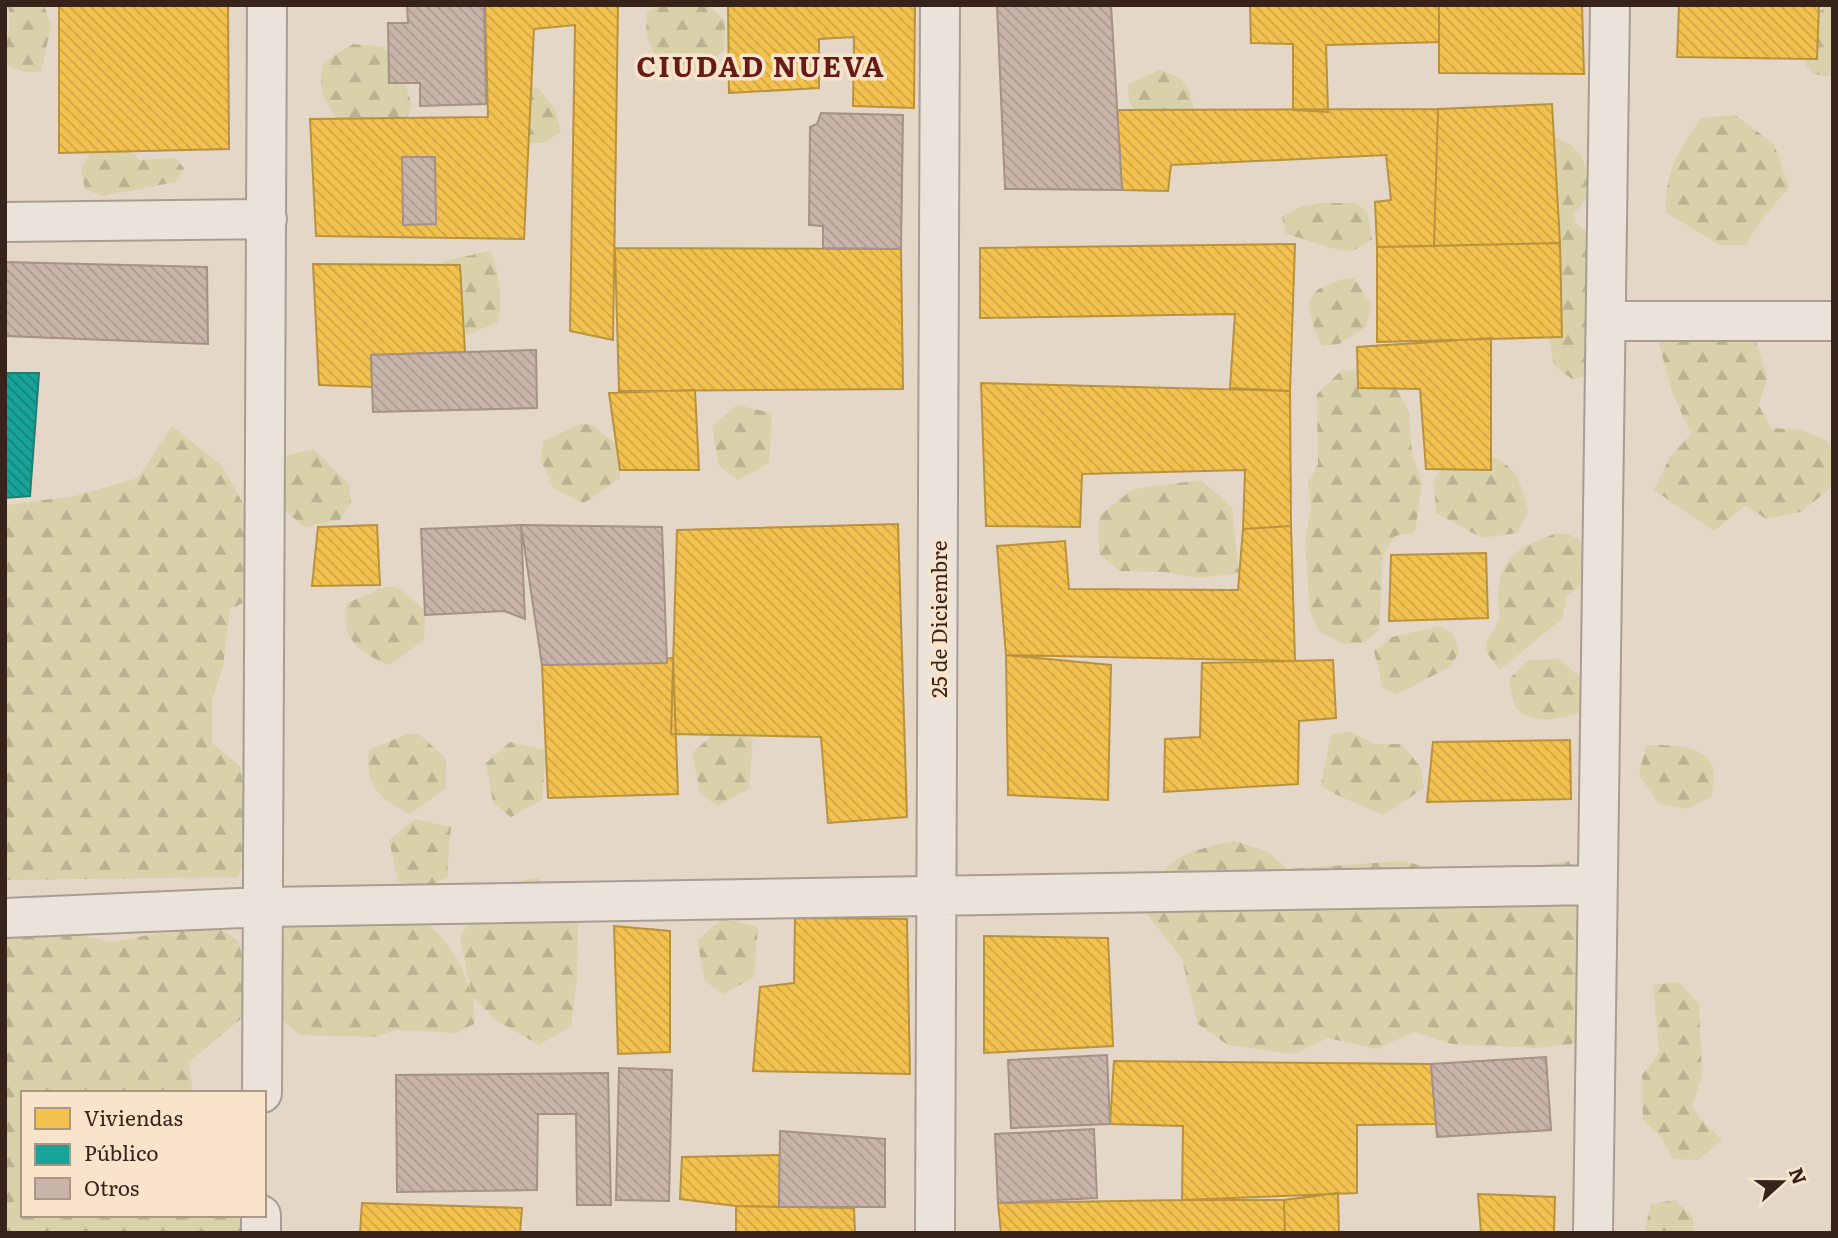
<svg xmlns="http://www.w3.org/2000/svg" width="1838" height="1238" viewBox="0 0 1838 1238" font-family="Literata,serif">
  <defs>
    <pattern id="forest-firs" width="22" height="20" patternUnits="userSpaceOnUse" patternTransform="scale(1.75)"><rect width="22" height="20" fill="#d8d1a9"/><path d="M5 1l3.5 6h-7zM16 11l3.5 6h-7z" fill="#bab391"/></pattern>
    <pattern id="homes-back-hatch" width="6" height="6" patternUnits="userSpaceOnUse" patternTransform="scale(1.75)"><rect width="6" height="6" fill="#f2c14e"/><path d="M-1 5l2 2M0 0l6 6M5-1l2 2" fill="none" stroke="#d0a644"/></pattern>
    <pattern id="public-back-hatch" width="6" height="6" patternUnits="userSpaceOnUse" patternTransform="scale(1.75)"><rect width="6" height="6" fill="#17a398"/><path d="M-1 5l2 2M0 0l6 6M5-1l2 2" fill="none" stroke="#16847b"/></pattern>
    <pattern id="building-back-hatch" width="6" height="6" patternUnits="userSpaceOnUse" patternTransform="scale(1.75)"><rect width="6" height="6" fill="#c8b4a8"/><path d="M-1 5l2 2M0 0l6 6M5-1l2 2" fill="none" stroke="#ac9a90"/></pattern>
  </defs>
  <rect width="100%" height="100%" fill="#e4d7c8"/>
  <path fill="url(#forest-firs)" d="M 8,5 L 44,5 L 51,26 L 41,72 L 25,72 L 5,65 C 5,43 12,26 8,5 Z
    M 660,5 L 707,5 L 725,20 L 724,50 L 689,75 C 657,63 643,48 647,12 Z
    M 1826,5 L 1833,5 L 1833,77 L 1813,74 L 1806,65 L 1803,29 Z
    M 353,44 L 384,47 L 404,79 L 412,106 L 402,133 L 348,133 C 329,107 315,94 324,62 Z
    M 1159,70 C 1190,78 1189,89 1196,117 L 1146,128 L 1129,101 L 1128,84 Z
    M 503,88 L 538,88 L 555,109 L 561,132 L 543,143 L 528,143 Z
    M 1735,115 L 1774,144 L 1789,187 L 1759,223 L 1746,245 L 1720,245 L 1665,212 C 1667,167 1676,155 1701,118 Z
    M 1536,132 C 1578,142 1588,153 1589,197 L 1574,213 L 1576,223 L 1596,240 L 1596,373 L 1572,379 L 1554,365 L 1547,329 Z
    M 97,143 L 127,144 L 139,160 L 175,158 L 184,168 L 175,182 L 102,196 L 85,189 L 81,168 Z
    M 1320,203 L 1356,203 L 1367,212 L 1372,240 C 1366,243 1358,249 1351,251 C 1340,253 1301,237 1286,234 L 1282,217 L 1300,207 Z
    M 490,251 C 500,277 503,296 498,322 L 467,335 L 444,316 L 439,267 L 448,260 Z
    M 1354,277 L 1371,305 L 1366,327 L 1339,344 L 1322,346 C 1301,300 1303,288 1354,277 Z
    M 1679,330 L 1754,335 L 1767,377 L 1759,406 L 1771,428 L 1803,430 L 1829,442 L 1833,453 L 1833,486 L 1801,512 L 1766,519 L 1746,505 L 1714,531 L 1654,490 L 1670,457 L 1691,434 L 1672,392 L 1659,344 Z
    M 1342,370 L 1370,371 L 1393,381 L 1409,412 L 1412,453 L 1422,483 L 1415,532 L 1395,536 L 1383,555 L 1379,630 L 1364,643 L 1344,644 L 1320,632 L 1310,612 L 1305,541 L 1311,509 L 1308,484 L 1318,464 L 1317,394 Z
    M 737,405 L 772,413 L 769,463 L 738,480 L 719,466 L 712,426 Z
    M 581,424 L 593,425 L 620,448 L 620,478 L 584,503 L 554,489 L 541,460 L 543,441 Z
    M 172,426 L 222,466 L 267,546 L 266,592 L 230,609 L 223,666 L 212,701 L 212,743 L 240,766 L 254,838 L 238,877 L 5,880 L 5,505 L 75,496 L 138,478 Z
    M 313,449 L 349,484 L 351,503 L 340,520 L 305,527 L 285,511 L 277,458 Z
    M 1474,449 C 1512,463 1519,471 1528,511 L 1517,533 L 1482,538 L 1436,513 L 1434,480 L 1450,455 Z
    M 1201,480 L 1232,507 L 1239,573 L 1199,578 L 1165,572 L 1120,571 L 1099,554 L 1099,516 L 1133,489 Z
    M 1554,534 L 1568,534 L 1580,540 L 1586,560 L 1584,584 L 1567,595 L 1562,620 C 1539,635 1522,654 1500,669 C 1473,641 1492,642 1499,618 C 1501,612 1497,603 1498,596 C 1500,555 1519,548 1554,534 Z
    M 385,587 L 397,587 L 425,610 L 424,640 L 389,665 C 357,651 342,641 347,603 Z
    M 1440,626 L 1453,633 L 1459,653 L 1448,668 L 1397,694 L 1383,688 L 1374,651 L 1392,637 Z
    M 1559,659 L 1585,681 L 1586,711 C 1567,716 1530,729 1516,707 C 1512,700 1511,687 1509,679 L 1529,660 Z
    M 1349,731 L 1375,744 L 1401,744 L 1420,766 L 1424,788 L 1383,815 C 1362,804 1339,799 1321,785 L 1331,735 Z
    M 716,732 L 753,739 L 749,789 L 717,806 L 700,793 L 692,753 Z
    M 407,734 L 419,734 L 446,758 L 446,788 L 410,814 C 379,799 365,786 369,750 Z
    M 510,742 L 546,750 L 542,800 L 511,817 L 493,803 L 486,763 Z
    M 1646,745 C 1665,745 1705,743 1713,768 C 1715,775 1712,788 1712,796 L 1687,809 L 1658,803 L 1639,775 Z
    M 415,819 L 451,827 L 447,877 L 415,894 L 398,880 L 389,840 Z
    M 1234,841 L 1267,851 L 1287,869 L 1403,861 L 1435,869 L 1465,908 L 1486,906 L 1520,868 L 1569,861 L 1615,920 L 1611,1013 L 1571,1044 L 1535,1048 L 1452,1044 L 1414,1032 L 1376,1049 L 1328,1038 L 1294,1054 L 1228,1045 L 1198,1024 L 1182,959 L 1147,914 C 1151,902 1154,888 1160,877 C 1172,853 1211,846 1234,841 Z
    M 538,878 L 578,922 L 577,978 L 571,1026 L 539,1045 L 496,1020 L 474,998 L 474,1024 L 456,1033 L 397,1030 L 373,1037 L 300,1035 L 278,1016 L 280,952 L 285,929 L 303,915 L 403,905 C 442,933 453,945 471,991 L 460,938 L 489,886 Z
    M 722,919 L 758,927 L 754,977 L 723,994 L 705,981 L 697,940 Z
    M 5,920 L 112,942 L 210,923 L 238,940 L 249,981 L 243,1017 L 188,1063 L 193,1093 L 23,1093 L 23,1215 L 247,1215 L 247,1233 L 5,1233 Z
    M 1679,982 L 1699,1004 L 1702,1076 L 1692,1106 L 1699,1118 L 1722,1140 L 1698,1160 L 1673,1159 L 1661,1137 L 1643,1120 L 1642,1075 L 1659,1053 L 1653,985 Z
    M 1675,1200 L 1693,1217 L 1694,1233 L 1644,1233 L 1651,1204 Z"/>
  <path fill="url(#homes-back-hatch)" stroke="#ba923e" stroke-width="2" d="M 59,5 L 228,5 L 229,149 L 59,153 Z
    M 485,5 L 618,5 L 613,340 L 570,331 L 575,25 L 534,29 L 524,239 L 316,236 L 310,119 L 488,117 Z
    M 728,5 L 915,5 L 914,108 L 853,106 L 854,37 L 819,39 L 819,88 L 729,93 Z
    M 1250,5 L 1439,5 L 1439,42 L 1326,45 L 1328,112 L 1293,110 L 1293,44 L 1251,43 Z
    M 1439,5 L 1582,5 L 1584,74 L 1439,73 Z
    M 1679,5 L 1819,5 L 1817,59 L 1677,57 Z
    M 1552,104 L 1560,243 L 1434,246 L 1438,109 Z
    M 1438,109 L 1434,246 L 1377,247 L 1375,202 L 1391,200 L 1386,155 L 1171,165 L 1168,191 L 1122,190 L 1117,110 Z
    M 1560,243 L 1562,337 L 1377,342 L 1377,247 Z
    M 1295,244 L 1290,391 L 1230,388 L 1235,314 L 980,318 L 980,248 Z
    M 615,248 L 901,249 L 903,389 L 619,391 Z
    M 313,264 L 460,265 L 465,352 L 371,355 L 372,387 L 319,385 Z
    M 1491,338 L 1491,470 L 1426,469 L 1420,389 L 1358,388 L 1357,347 Z
    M 981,383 L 1290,391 L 1291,526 L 1243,529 L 1245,470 L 1082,474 L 1080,527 L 986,526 Z
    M 695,390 L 699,470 L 620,470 L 609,393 Z
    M 898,524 L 907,817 L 828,823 L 821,737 L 671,734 L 677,530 Z
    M 377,525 L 380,585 L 312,586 L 318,527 Z
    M 1291,526 L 1295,661 L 1006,655 L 997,546 L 1065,541 L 1069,589 L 1238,590 L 1243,529 Z
    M 1486,553 L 1488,618 L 1389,621 L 1391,555 Z
    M 1006,655 L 1111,665 L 1108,800 L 1008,795 Z
    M 673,658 L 678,794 L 548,798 L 542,665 Z
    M 1333,660 L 1336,718 L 1299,721 L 1298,784 L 1164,792 L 1165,739 L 1200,737 L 1202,663 Z
    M 1570,740 L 1571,799 L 1427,802 L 1433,742 Z
    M 795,918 L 907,919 L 910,1074 L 753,1071 L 760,987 L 794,983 Z
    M 614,926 L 670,931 L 670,1052 L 618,1054 Z
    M 984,936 L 1108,938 L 1113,1046 L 984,1053 Z
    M 1114,1061 L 1431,1064 L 1436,1124 L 1357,1125 L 1357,1193 L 1182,1200 L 1183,1126 L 1110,1124 Z
    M 780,1155 L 779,1207 L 736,1206 L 680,1199 L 682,1157 Z
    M 1338,1193 L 1339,1233 L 1285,1233 L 1284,1200 Z
    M 1478,1194 L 1555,1197 L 1554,1233 L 1481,1233 Z
    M 1182,1200 L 1284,1200 L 1285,1233 L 1001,1233 L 998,1203 Z
    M 362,1203 L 522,1208 L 520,1233 L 360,1233 Z
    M 736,1206 L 854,1208 L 855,1233 L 736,1233 Z"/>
  <path fill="url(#public-back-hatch)" stroke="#217d72" stroke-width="2" d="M 5,373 L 39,373 L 30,496 L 5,498 Z"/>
  <path fill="url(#building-back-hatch)" stroke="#a49287" stroke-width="2" d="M 407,5 L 484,5 L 486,104 L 420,106 L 420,83 L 389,83 L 388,23 L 408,23 Z
    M 997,5 L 1111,5 L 1122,190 L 1005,189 Z
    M 821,113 L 903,115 L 901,249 L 823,248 L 823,226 L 809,225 L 810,127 L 817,124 Z
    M 402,157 L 435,157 L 436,224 L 403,225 Z
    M 5,262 L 207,267 L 208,344 L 5,336 Z
    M 536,350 L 537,408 L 373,412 L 371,355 Z
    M 521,525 L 525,619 L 504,611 L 425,615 L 421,529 Z
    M 521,525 L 662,527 L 667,663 L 542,665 Z
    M 1107,1055 L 1110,1124 L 1011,1128 L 1008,1060 Z
    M 1546,1057 L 1551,1130 L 1437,1137 L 1431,1064 Z
    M 619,1068 L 672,1070 L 669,1201 L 616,1200 Z
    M 608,1073 L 611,1205 L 577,1205 L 576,1114 L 538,1114 L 537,1190 L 397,1192 L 396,1075 Z
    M 1094,1129 L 1097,1198 L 998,1203 L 995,1134 Z
    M 780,1131 L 885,1139 L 885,1207 L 779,1207 Z"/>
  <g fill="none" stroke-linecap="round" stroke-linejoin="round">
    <defs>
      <path id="minor" d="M 5,222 L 267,219
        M 1607,321 L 1833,321
        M 5,918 L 265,907 L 1594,885
        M 262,1093 L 267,5
        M 261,1233 L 261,1215
        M 935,1233 L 940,5
        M 1593,1233 C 1595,823 1606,414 1610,5"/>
    </defs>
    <use href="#minor" stroke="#a99c92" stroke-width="42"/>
    <use href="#minor" stroke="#ebe3da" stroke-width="38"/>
  </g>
  <g text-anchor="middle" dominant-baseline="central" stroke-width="7" stroke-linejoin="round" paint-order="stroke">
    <g font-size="21" fill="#37231a" stroke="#f8e4cb">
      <text transform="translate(937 619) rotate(-90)">25 de Diciembre</text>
    </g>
    <g font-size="28" font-weight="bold" letter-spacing="2" fill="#661b16" stroke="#f8e4cb">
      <text x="761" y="65">CIUDAD NUEVA</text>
    </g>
  </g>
  <rect width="1838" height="1238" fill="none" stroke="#37231a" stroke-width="14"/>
  <rect x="21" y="1091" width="245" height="126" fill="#f8e4cb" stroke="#ab9784" stroke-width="2"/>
  <rect x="35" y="1108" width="35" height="21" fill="#f2c14e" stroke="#ab9784" stroke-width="2"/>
  <text x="84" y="1126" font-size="21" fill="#37231a">Viviendas</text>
  <rect x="35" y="1144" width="35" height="21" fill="#17a398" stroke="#ab9784" stroke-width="2"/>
  <text x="84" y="1161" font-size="21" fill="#37231a">Público</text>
  <rect x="35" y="1178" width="35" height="21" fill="#c8b4a8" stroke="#ab9784" stroke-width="2"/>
  <text x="84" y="1196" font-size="21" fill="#37231a">Otros</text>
  <g transform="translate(1782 1182) rotate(69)" stroke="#f8e4cb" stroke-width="5" paint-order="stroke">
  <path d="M0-5L12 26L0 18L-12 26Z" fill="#37231a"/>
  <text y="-10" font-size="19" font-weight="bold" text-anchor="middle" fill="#37231a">N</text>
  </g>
</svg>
